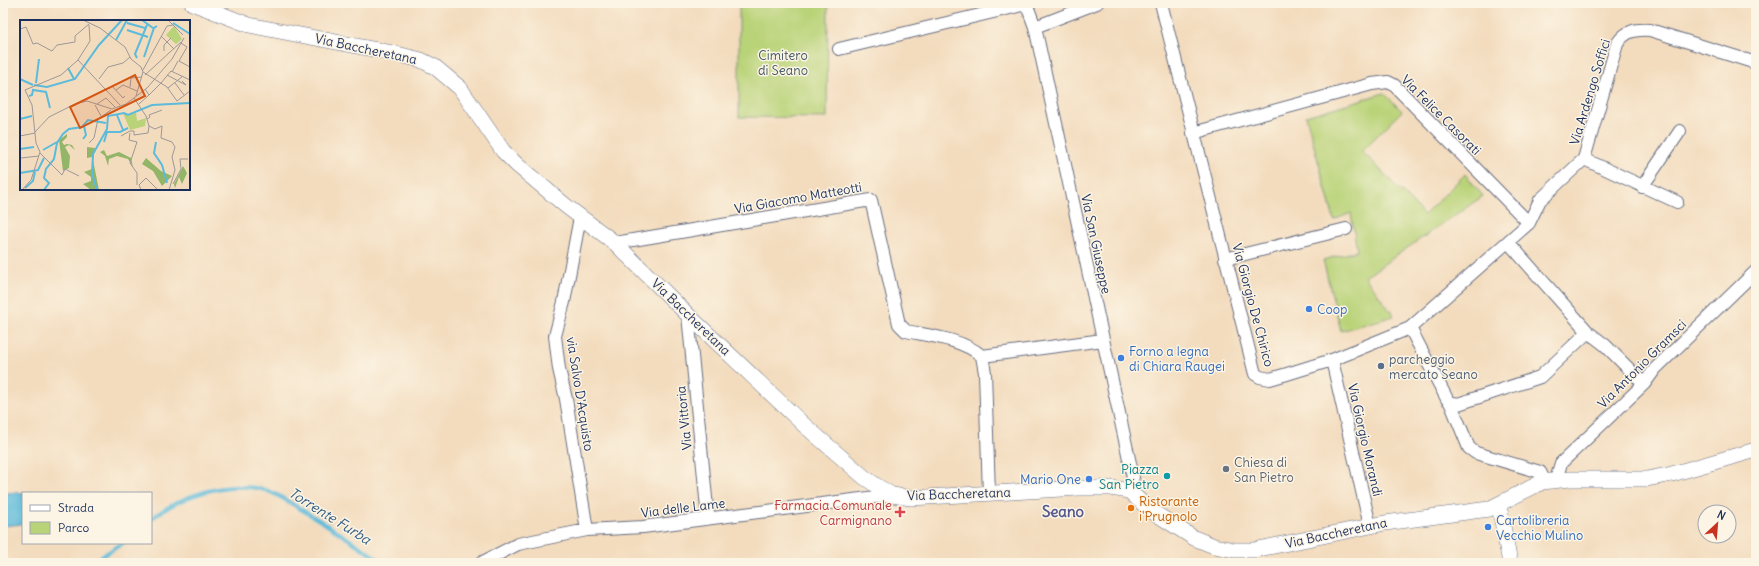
<svg xmlns="http://www.w3.org/2000/svg" width="1759" height="566" viewBox="0 0 1759 566" font-family="Delius,sans-serif">
  <rect width="100%" height="100%" fill="#fcf5e5"/>
  <filter id="ink" filterUnits="userSpaceOnUse"><feTurbulence type="fractalNoise" baseFrequency=".025" numOctaves="2"/><feDisplacementMap in="SourceGraphic" scale="8" xChannelSelector="R" yChannelSelector="G"/><feConvolveMatrix kernelMatrix="1 2 1 2 8 2 1 2 1" color-interpolation-filters="sRGB"/></filter>
  <filter id="wash" filterUnits="userSpaceOnUse"><feTurbulence type="fractalNoise" baseFrequency=".012" numOctaves="4" result="noise"/><feDisplacementMap in="SourceGraphic" scale="16" xChannelSelector="R" yChannelSelector="G"/><feGaussianBlur stdDeviation="0.9" result="paint"/><feColorMatrix in="noise" values="0 0 0 0 0 0 0 0 0 0 0 0 0 0 0 0 0 1.4 0 .05"/><feComposite in="paint" operator="in"/></filter>
  <g filter="url(#wash)">
    <rect width="100%" height="100%" fill="#f3dcbe"/>
    <path fill="#b9d378" stroke="#6a816b" d="M 739,3 L 828,3 L 827,118 L 739,117 Z
      M 1384,93 L 1402,111 L 1362,151 L 1424,215 L 1465,174 L 1483,196 L 1365,277 L 1394,316 L 1341,331 L 1323,260 L 1357,251 L 1351,213 L 1334,220 L 1306,116 Z"/>
    <path fill="#5cbada" stroke="#3c749c" d="M 52,492 L 53,493 L 23,493 L 23,524 L 3,526 L 3,493 Z"/>
    <g fill="none" stroke-linecap="round" stroke-linejoin="round">
      <path stroke="#5cbada" stroke-width="4" d="M 151,519 C 182,495 226,480 265,490 C 276,493 287,501 297,507 C 327,524 355,543 384,563
        M 91,563 L 123,543"/>
    </g>
  </g>
  <g filter="url(#ink)">
    <g fill="none" stroke-linecap="round" stroke-linejoin="round">
      <defs>
        <path id="minor" d="M 1026,3 L 1035,27 L 1133,477 L 1129,491
          M 1161,3 L 1255,374 L 1260,377 L 1270,379 L 1287,374 L 1332,360 L 1410,328 L 1529,223 L 1394,85 L 1388,82 L 1372,84 L 1193,133
          M 1035,27 L 1097,3
          M 839,49 L 1026,4
          M 1584,159 L 1677,202
          M 1642,187 L 1680,131
          M 580,217 L 564,302 L 555,336 L 559,369 L 566,399 L 587,530
          M 1529,223 L 1540,200 L 1584,159 L 1617,44 C 1625,31 1635,29 1650,30 L 1756,63
          M 1508,242 L 1588,332 L 1605,345 L 1644,384
          M 615,243 L 871,200 L 899,324 L 906,331 C 931,336 962,339 982,356 L 985,373 L 989,494
          M 1225,259 L 1346,229
          M 688,315 L 708,518
          M 1410,328 L 1447,399 L 1450,402 L 1458,404 L 1540,377 L 1588,332
          M 982,356 L 1103,340
          M 1332,360 L 1370,526
          M 1450,402 L 1469,448 L 1476,453 L 1540,472 L 1545,482
          M 1556,480 L 1561,463 L 1644,384 L 1655,369 L 1756,271
          M 481,563 L 518,544 L 587,530 L 643,527 L 892,495"/>
        <path id="tertiary" d="M 192,3 L 249,25 L 393,53 L 421,60 L 435,67 L 460,88 L 503,151 L 517,165 L 566,206 L 615,243 L 688,315 L 804,425 L 864,477 L 877,486 L 892,495 L 911,498 L 1079,488 L 1111,488 L 1129,491 L 1150,510 L 1194,538 L 1214,546 L 1234,550 L 1254,550 L 1385,523 L 1489,509 L 1542,482 L 1570,479 L 1647,479 L 1672,474 L 1756,450
          M 1499,505 L 1510,563"/>
      </defs>
      <use href="#minor" stroke="#676c80" stroke-width="14"/>
      <use href="#tertiary" stroke="#676c80" stroke-width="16"/>
      <use href="#minor" stroke="#fff" stroke-width="12"/>
      <use href="#tertiary" stroke="#fff" stroke-width="15"/>
    </g>
  </g>
  <g fill="#3f7fe0" stroke="#fcf5e5" stroke-width="1.5">
    <circle cx="1309" cy="309" r="4"/>
    <circle cx="1121" cy="358" r="4"/>
    <circle cx="1089" cy="479" r="4"/>
    <circle cx="1488" cy="527" r="4"/>
  </g>
  <circle fill="#5c6f8a" stroke="#fcf5e5" stroke-width="1.5" cx="1381" cy="366" r="4"/>
  <circle fill="#6b7280" stroke="#fcf5e5" stroke-width="1.5" cx="1226" cy="469" r="4"/>
  <circle fill="#0f9aa8" stroke="#fcf5e5" stroke-width="1.5" cx="1167" cy="476" r="4"/>
  <circle fill="#e8710a" stroke="#fcf5e5" stroke-width="1.5" cx="1131" cy="508" r="4"/>
  <path fill="#e0444e" stroke="#fcf5e5" stroke-width="1.5" d="M898 506h4v4h4v4h-4v4h-4v-4h-4v-4h4z"/>
  <g text-anchor="middle" dominant-baseline="central" stroke-width="3" stroke-linejoin="round" paint-order="stroke">
    <g font-size="13" fill="#1b2f5e" stroke="#fcf5e5">
      <text transform="translate(366 49) rotate(12)">Via Baccheretana</text>
      <text transform="translate(1590 92) rotate(-73)">Via Ardengo Soffici</text>
      <text transform="translate(1441 115) rotate(45)">Via Felice Casorati</text>
      <text transform="translate(798 198) rotate(-10)">Via Giacomo Matteotti</text>
      <text transform="translate(1096 244) rotate(78)">Via San Giuseppe</text>
      <text transform="translate(1253 305) rotate(75)">Via Giorgio De Chirico</text>
      <text transform="translate(691 317) rotate(44)">Via Baccheretana</text>
      <text transform="translate(1642 364) rotate(-45)">Via Antonio Gramsci</text>
      <text transform="translate(580 394) rotate(81)">via Salvo D'Acquisto</text>
      <text transform="translate(684 418) rotate(-96)">Via Vittoria</text>
      <text transform="translate(1365 440) rotate(77)">Via Giorgio Morandi</text>
      <text transform="translate(959 494) rotate(-2)">Via Baccheretana</text>
      <text transform="translate(683 508) rotate(-7)">Via delle Lame</text>
      <text transform="translate(1336 533) rotate(-12)">Via Baccheretana</text>
    </g>
    <g font-size="13" fill="#425864" stroke="#fcf5e5">
      <text x="783" y="55">Cimitero<tspan x="783" dy="15">di Seano</tspan></text>
    </g>
    <g font-size="13" fill="#366cbe" stroke="#fcf5e5" text-anchor="start">
      <text x="1317" y="309">Coop</text>
      <text x="1129" y="351">Forno a legna<tspan x="1129" dy="15">di Chiara Raugei</tspan></text>
      <text x="1081" y="479" text-anchor="end">Mario One</text>
      <text x="1496" y="520">Cartolibreria<tspan x="1496" dy="15">Vecchio Mulino</tspan></text>
    </g>
    <g font-size="13" fill="#4e5e75" stroke="#fcf5e5" text-anchor="start">
      <text x="1389" y="359">parcheggio<tspan x="1389" dy="15">mercato Seano</tspan></text>
    </g>
    <g font-size="13" fill="#5b616d" stroke="#fcf5e5" text-anchor="start">
      <text x="1234" y="462">Chiesa di<tspan x="1234" dy="15">San Pietro</tspan></text>
    </g>
    <g font-size="13" fill="#0d838f" stroke="#fcf5e5" text-anchor="end">
      <text x="1159" y="469">Piazza<tspan x="1159" dy="15">San Pietro</tspan></text>
    </g>
    <g font-size="13" fill="#c56008" stroke="#fcf5e5" text-anchor="start">
      <text x="1139" y="501">Ristorante<tspan x="1139" dy="15">i'Prugnolo</tspan></text>
    </g>
    <g font-size="13" fill="#be3a42" stroke="#fcf5e5" text-anchor="end">
      <text x="892" y="505">Farmacia Comunale<tspan x="892" dy="15">Carmignano</tspan></text>
    </g>
    <g font-size="14" font-style="italic" fill="#2e5983" stroke="#fcf5e5">
      <text transform="translate(330 516) rotate(32)">Torrente Furba</text>
    </g>
    <g font-size="15" font-weight="bold" fill="#55598f" stroke="#fcf5e5">
      <text x="1063" y="511">Seano</text>
    </g>
  </g>
  <g transform="translate(20 20)">
    <rect width="170" height="170" fill="#f3dcbe"/>
    <path d="M 154,6 L 162,19 L 156,24 L 146,15 ZM 116,92 L 117,101 L 126,98 L 125,106 L 110,110 L 103,93 L 108,96 Z" fill="#b9d378"/>
    <path d="M 47,114 L 47,117 L 42,122 L 44,125 L 47,124 L 52,125 L 55,130 L 49,125 L 45,127 L 50,136 L 49,148 L 43,151 L 39,120 ZM 67,127 L 75,128 L 73,140 L 79,170 L 71,170 L 63,164 L 71,161 L 71,157 L 64,152 L 72,149 L 72,137 L 67,138 ZM 84,130 L 87,136 L 99,132 L 111,138 L 113,147 L 108,139 L 97,136 L 89,139 L 88,146 L 85,136 L 80,132 ZM 126,138 L 141,151 L 152,156 L 142,166 L 133,151 L 122,144 ZM 163,146 L 167,153 L 162,164 L 159,157 L 155,168 L 154,164 Z" fill="#92b568"/>
    <path fill="none" stroke="#5cbada" stroke-width="2" d="M 122,0 L 133,8M 107,3 L 125,8M 153,3 L 170,14M 107,10 L 128,17M 96,20 L 107,0M 124,37 L 134,8 L 137,6M 117,38 L 115,34 L 127,5M 48,48 L 54,59M 0,59 L 13,65M 16,63 L 19,39M 14,65 L 27,67 L 55,59 L 79,25 L 102,0M 9,76 L 12,75 L 13,70 L 26,72 L 30,88M 97,95 L 103,110M 0,99 L 12,96M 63,119 L 66,115 L 64,106M 84,122 L 87,112 L 100,112 L 108,108M 136,122 L 134,133 L 142,145 L 147,163M 0,129 L 14,127M 23,130 L 37,122M 0,153 L 18,150 L 24,138M 5,168 L 13,161 L 15,152M 24,170 L 29,163 L 24,158 L 26,149 L 34,139 L 37,123 L 43,114 L 49,109 L 62,107 L 68,100 L 86,103M 77,170 L 72,154 L 73,134 L 87,109 L 88,96 L 104,93 L 108,95 L 132,85 L 170,83"/>
    <path fill="none" stroke="#9d9798" stroke-width="1" d="M 63,0 L 80,8 L 105,27 L 111,39 L 121,47 L 123,52 L 116,76M 148,0 L 163,15M 0,9 L 6,7 L 13,24 L 17,23 L 32,31 L 37,25 L 55,22 L 55,16 L 69,4M 141,16 L 154,29M 144,31 L 144,25 L 151,18M 58,40 L 100,85M 159,41 L 167,27 L 161,23M 159,41 L 170,47M 123,50 L 147,6 L 153,5M 123,52 L 147,67 L 157,81 L 170,71M 152,52 L 158,41M 125,55 L 161,22M 147,55 L 166,65 L 162,61M 79,59 L 88,47 L 103,43 L 110,37M 141,63 L 151,51 L 170,60M 155,63 L 164,75M 110,67 L 111,58 L 122,57M 148,68 L 163,56M 89,69 L 92,66 L 103,78 L 105,76M 96,70 L 103,65 L 117,71M 129,75 L 141,63M 114,78 L 126,96 L 129,106 L 135,109 L 142,106 L 141,118 L 152,122 L 155,127 L 152,137 L 155,150 L 149,170M 77,84 L 86,78 L 95,87M 119,84 L 129,75 L 125,69M 75,85 L 81,96M 127,99 L 130,97 L 129,95 L 142,90M 15,112 L 29,97 L 55,84 L 67,81 L 92,89 L 106,84 L 127,68 L 152,39 L 164,18M 110,113 L 109,120 L 117,122 L 110,143 L 117,153 L 117,165M 0,116 L 15,113M 101,116 L 110,111 L 114,111 L 114,115 L 128,113 L 129,106M 69,123 L 74,118 L 78,99 L 91,90M 20,133 L 42,155 L 45,149 L 59,156M 1,138 L 19,136M 153,164 L 161,149 L 160,139 L 168,139M 2,170 L 11,160 L 20,132 L 16,123 L 12,85 L 5,70 L 41,55 L 58,40 L 70,21 L 69,5M 121,170 L 119,165 L 126,158 L 138,170"/>
    <path fill="#d45514" fill-opacity="0.15" stroke="#d45514" stroke-width="2" d="M 115,55 L 125,76 L 60,108 L 50,87 Z"/>
    <rect width="170" height="170" fill="none" stroke="#1b2f5e" stroke-width="2"/>
  </g>
  <rect width="1759" height="566" fill="none" stroke="#fcf5e5" stroke-width="16"/>
  <rect x="22" y="492" width="130" height="52" fill="#fcf5e5" stroke="#a2a6af"/>
  <rect x="30" y="505" width="20" height="6" fill="#ffffff" stroke="#a2a6af"/>
  <text x="58" y="512" font-size="12" fill="#1b2f5e">Strada</text>
  <rect x="30" y="522" width="20" height="12" fill="#b9d378" stroke="#a2a6af"/>
  <text x="58" y="532" font-size="12" fill="#1b2f5e">Parco</text>
  <g transform="translate(1717 524) rotate(26)"><circle r="19" fill="#fcf5e5" stroke="#a2a6af"/>
  <path d="M0-3L7 15L0 10L-7 15Z" fill="#c8321e"/>
  <text y="-6" font-size="11" font-weight="bold" text-anchor="middle" fill="#1b2f5e">N</text>
  </g>
</svg>
